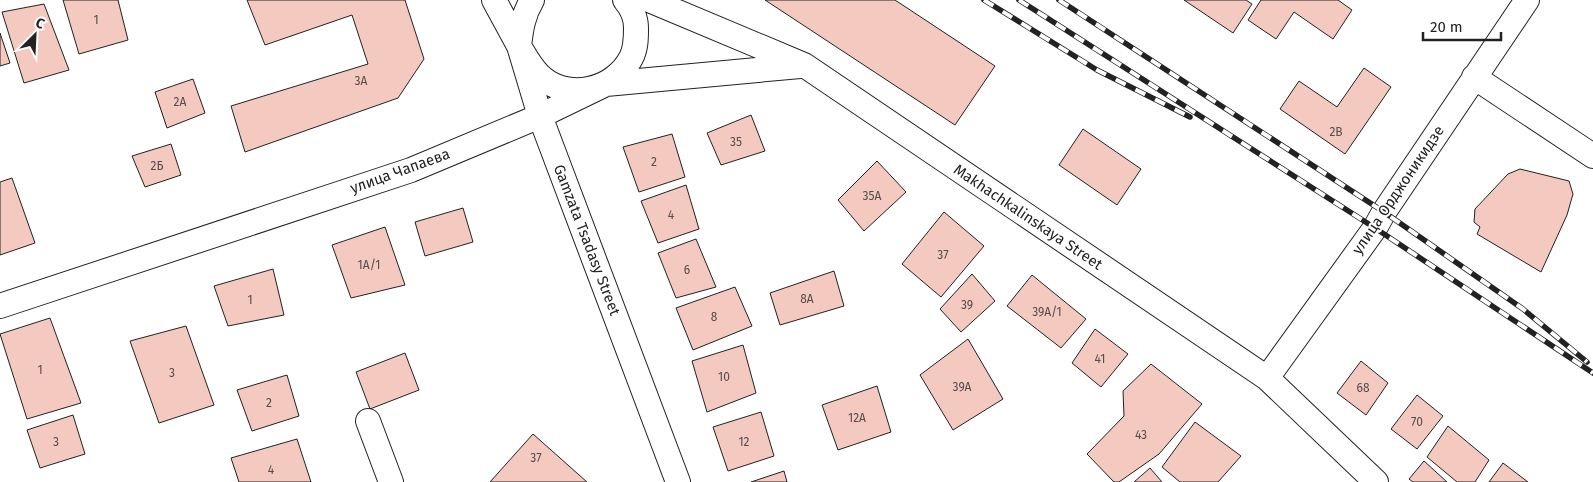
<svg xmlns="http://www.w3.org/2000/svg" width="1593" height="482" viewBox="0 0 1593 482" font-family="'Fira Sans',sans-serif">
  <rect width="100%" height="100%" fill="#fff"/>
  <path fill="#f3c9c0" stroke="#222" d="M 63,0 L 118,0 L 128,40 L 79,54 Z
    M 247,0 L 405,0 L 424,59 L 398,98 L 245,152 L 231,106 L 368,64 L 352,15 L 265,45 Z
    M 765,0 L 895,0 L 995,66 L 955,125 Z
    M 1184,0 L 1246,0 L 1252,4 L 1233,33 Z
    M 1261,0 L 1338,0 L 1352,10 L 1333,39 L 1294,12 L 1276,39 L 1248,20 Z
    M 44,4 L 69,70 L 24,83 L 2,12 Z
    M 0,33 L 10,63 L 0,66 Z
    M 1364,68 L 1391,87 L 1345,154 L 1280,109 L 1299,81 L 1337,107 Z
    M 193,79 L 205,113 L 167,128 L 155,92 Z
    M 751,115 L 765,151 L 721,165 L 707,133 Z
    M 1083,129 L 1141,169 L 1117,205 L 1059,165 Z
    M 672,134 L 685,177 L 639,192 L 623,147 Z
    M 171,144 L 181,175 L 145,187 L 132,156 Z
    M 877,161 L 906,192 L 864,231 L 838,200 Z
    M 1520,169 L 1569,181 L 1573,194 L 1567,215 L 1541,272 L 1477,234 L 1480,227 L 1474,222 L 1475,209 L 1508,174 Z
    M 12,178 L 35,243 L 0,255 L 0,182 Z
    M 686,185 L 699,229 L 658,243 L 641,201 Z
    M 463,208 L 473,242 L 425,256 L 415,222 Z
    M 944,212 L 984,246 L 941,297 L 902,264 Z
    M 385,227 L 405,285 L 351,298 L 332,245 Z
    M 696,239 L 716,287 L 676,298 L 658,253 Z
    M 273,269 L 284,315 L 228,326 L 214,286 Z
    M 834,271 L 844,306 L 780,325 L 770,293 Z
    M 972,274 L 995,301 L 961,332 L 940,309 Z
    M 1032,275 L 1086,319 L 1061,348 L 1007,306 Z
    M 735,287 L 752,326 L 693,350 L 676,308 Z
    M 50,318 L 81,403 L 27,419 L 0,334 Z
    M 186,326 L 214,405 L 159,423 L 130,341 Z
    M 1095,329 L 1128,354 L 1101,387 L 1072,363 Z
    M 968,339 L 1003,399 L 953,430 L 920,375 Z
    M 743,345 L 756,393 L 707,412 L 692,361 Z
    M 405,353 L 419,390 L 370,409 L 356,372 Z
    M 1361,361 L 1388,383 L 1366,415 L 1337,393 Z
    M 1151,364 L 1202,404 L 1159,454 L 1119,482 L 1114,482 L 1087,454 L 1124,416 L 1123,391 Z
    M 287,375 L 299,416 L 252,431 L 237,390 Z
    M 877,386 L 891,432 L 838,450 L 822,405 Z
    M 1417,395 L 1443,416 L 1417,449 L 1391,429 Z
    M 761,412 L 774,456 L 728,471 L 713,427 Z
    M 73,415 L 85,454 L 40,468 L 27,430 Z
    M 1195,422 L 1241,456 L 1218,482 L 1180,482 L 1162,467 Z
    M 1448,426 L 1489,460 L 1475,482 L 1457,482 L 1427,457 Z
    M 533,434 L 587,482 L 490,482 Z
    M 297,439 L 311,482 L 239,482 L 231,458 Z
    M 1424,461 L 1447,482 L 1413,482 L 1409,479 Z
    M 1503,463 L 1528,482 L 1489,482 Z
    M 1150,468 L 1162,482 L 1134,482 Z
    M 784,471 L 787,482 L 751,482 Z"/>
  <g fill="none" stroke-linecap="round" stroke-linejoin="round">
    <defs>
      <path id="minor" d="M 494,0 L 519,46 L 540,116 L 678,482
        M 532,0 C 523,15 521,29 519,46 C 525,56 531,67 539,75 C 566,102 614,91 631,58 C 636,49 636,38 636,28 C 636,19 632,8 625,0
        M 649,0 L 804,65 L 1267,378 L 1376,482
        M 1474,77 L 1593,156
        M 0,306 L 411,170 L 540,116 L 606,84 L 800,66
        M 1267,378 L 1375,228 L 1384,212 L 1527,0
        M 368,421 L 391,482"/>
    </defs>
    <use href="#minor" stroke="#222" stroke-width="26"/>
    <use href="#minor" stroke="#fff" stroke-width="24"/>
    <defs>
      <path id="rail" d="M 984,0 L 1097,70 L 1190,117
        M 1019,0 L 1375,228 L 1593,373
        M 1059,0 L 1384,212 L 1523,309 L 1587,362"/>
    </defs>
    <use href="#rail" stroke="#222" stroke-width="5.5"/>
    <use href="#rail" stroke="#fff" stroke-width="4" stroke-dasharray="11" stroke-linecap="butt"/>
  </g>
  <g text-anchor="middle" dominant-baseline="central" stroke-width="4" stroke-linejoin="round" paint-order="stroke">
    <g font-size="12" fill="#564c4a">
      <text x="96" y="20">1</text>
      <text x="361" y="81">3А</text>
      <text x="180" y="102">2А</text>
      <text x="1336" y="132">2В</text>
      <text x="736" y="142">35</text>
      <text x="654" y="162">2</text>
      <text x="157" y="166">2Б</text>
      <text x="872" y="196">35А</text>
      <text x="671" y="215">4</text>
      <text x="943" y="255">37</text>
      <text x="369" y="265">1А/1</text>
      <text x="687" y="270">6</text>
      <text x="807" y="299">8А</text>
      <text x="250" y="300">1</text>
      <text x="967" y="305">39</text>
      <text x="1047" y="312">39А/1</text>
      <text x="714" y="317">8</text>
      <text x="1100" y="359">41</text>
      <text x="40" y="370">1</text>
      <text x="172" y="373">3</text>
      <text x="724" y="377">10</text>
      <text x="962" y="387">39А</text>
      <text x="1363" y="388">68</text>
      <text x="269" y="403">2</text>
      <text x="857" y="418">12А</text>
      <text x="1417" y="422">70</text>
      <text x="1141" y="435">43</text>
      <text x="56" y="442">3</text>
      <text x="744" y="442">12</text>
      <text x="536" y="458">37</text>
      <text x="271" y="470">4</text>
    </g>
    <g font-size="15" fill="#222" stroke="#fff">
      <text transform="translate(400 171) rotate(-20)">улица Чапаева</text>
      <text transform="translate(1398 190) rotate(-56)">улица Орджоникидзе</text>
      <text transform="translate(1028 217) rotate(34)">Makhachkalinskaya Street</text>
      <text transform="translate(587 240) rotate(69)">Gamzata Tsadasy Street</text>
    </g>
  </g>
  <g transform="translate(35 35) rotate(24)" stroke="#ffffff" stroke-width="4" paint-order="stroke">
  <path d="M0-4L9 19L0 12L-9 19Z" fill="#222222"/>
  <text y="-8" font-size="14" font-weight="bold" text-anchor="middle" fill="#222222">С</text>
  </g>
  <path d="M1423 32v8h78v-8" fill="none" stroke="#222222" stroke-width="2.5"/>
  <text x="1430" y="32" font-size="15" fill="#222222" stroke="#ffffff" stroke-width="4" paint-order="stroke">20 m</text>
</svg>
